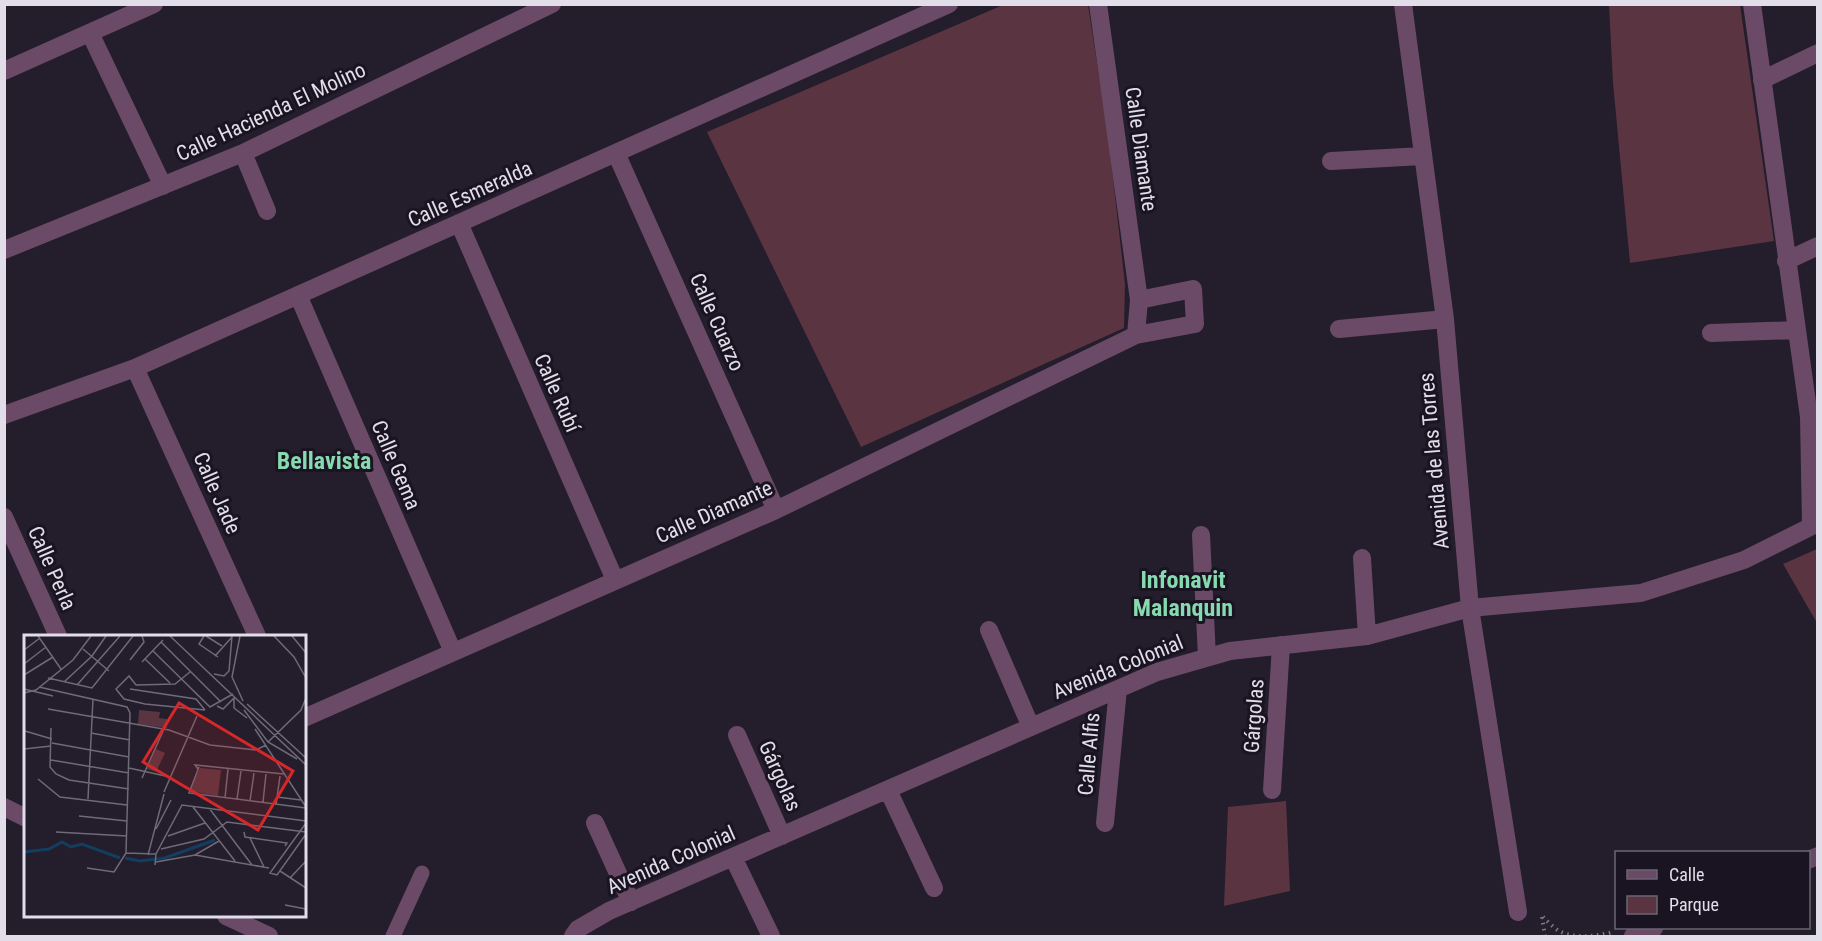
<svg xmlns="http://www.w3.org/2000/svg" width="1822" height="941" viewBox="0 0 1822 941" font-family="'Roboto Condensed',sans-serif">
  <rect width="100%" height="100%" fill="#231d2c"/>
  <path fill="#5a3541" d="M 1003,5 L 1088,5 L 1108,134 L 1125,284 L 1124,328 L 861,447 L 707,132 Z
    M 1609,5 L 1740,5 L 1774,241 L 1630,263 L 1613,83 Z
    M 1817,549 L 1817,623 L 1783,564 Z
    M 1286,801 L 1290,891 L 1224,906 L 1228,807 Z"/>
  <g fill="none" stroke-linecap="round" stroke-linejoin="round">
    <path stroke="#7e7986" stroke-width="4" stroke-dasharray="1.5 4.5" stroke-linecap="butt" d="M 1542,917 L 1545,936
      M 1543,917 C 1548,922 1555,929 1561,932 C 1578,939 1597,936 1614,932"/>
    <path stroke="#6a4a67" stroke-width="15" d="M 393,936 L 422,873"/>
    <path stroke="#6a4a67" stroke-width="18" d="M 1098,4 L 1139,300 L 1136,335
      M 1403,4 L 1445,319 L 1470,608 L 1518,912
      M 1752,4 L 1809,417 L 1811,526
      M 90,33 L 163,186
      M 4,71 L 154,4
      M 1762,80 L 1818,53
      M 243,153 L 267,211
      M 616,153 L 776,510
      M 1331,161 L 1423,156
      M 459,223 L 615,580
      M 4,250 L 243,153 L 552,4
      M 1786,261 L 1818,246
      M 298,295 L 453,652
      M 1339,329 L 1445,319
      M 1711,333 L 1796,330
      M 135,368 L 257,636
      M 4,415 L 135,368 L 949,4
      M 4,517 L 58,636
      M 1201,535 L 1207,657
      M 1362,558 L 1367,636
      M 989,630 L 1031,727
      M 304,718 L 776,510 L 1136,335 L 1195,324 L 1193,289 L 1139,300
      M 737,735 L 782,836
      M 888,790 L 934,888
      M 1272,790 L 1281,645
      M 4,807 L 26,818
      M 595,823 L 631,902
      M 1105,823 L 1118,689
      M 733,857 L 771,936
      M 1808,860 L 1818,856
      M 226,916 L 269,936
      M 573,936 L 578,929 L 609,911 L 1157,672 L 1230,651 L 1367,636 L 1470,608 L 1641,593 L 1744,560 L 1818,523
      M 1633,936 L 1654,928"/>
  </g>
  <g text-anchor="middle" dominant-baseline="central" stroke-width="6" stroke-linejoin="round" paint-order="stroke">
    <g font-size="21" fill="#e2dee9" stroke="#1a1422">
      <text transform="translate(271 112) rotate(-25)">Calle Hacienda El Molino</text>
      <text transform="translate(1141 149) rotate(82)">Calle Diamante</text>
      <text transform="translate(470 194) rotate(-24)">Calle Esmeralda</text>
      <text transform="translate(717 322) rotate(66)">Calle Cuarzo</text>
      <text transform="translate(557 393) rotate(66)">Calle Rubí</text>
      <text transform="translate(1434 461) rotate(-95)">Avenida de las Torres</text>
      <text transform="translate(396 465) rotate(67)">Calle Gema</text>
      <text transform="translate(217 493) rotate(66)">Calle Jade</text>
      <text transform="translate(714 512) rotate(-24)">Calle Diamante</text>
      <text transform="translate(52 568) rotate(66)">Calle Perla</text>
      <text transform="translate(1118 667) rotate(-22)">Avenida Colonial</text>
      <text transform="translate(1254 716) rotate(-86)">Gárgolas</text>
      <text transform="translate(1089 754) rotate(-85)">Calle Alfis</text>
      <text transform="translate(780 776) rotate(66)">Gárgolas</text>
      <text transform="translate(671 860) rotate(-24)">Avenida Colonial</text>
    </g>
    <g font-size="24" font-weight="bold" fill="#87d9af" stroke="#1a1422">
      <text x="324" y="461">Bellavista</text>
      <text x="1183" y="580">Infonavit<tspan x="1183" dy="28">Malanquin</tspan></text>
    </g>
  </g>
  <g transform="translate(24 635)">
    <rect width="282" height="282" fill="#231d2c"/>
    <path d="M 115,75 L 136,77 L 135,83 L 143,84 L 143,93 L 114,89 ZM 132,114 L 141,118 L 132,137 L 123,134 ZM 176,133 L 197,135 L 194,161 L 165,156 Z" fill="#5a3541"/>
    <path fill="none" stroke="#123e60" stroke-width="3" d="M 0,217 L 25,214 L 38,207 L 47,212 L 58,209 L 96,223M 101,223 L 116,226 L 141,223 L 191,205"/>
    <path fill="none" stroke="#6f6a78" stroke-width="1.5" d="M 14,1 L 37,34M 146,1 L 282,130M 180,1 L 175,9 L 194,22M 182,1 L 198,11M 216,1 L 208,42 L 219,66M 250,1 L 270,22 L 282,43M 268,1 L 282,18M 137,7 L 197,67M 59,14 L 85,36M 0,15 L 16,3M 129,16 L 186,72 L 209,59M 191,21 L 208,2M 121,24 L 146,48M 106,25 L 120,7 L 118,1M 118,27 L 139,5M 0,29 L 22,12M 190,39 L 200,41 L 205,36 L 208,1M 0,40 L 29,22M 24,43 L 68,53 L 109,1M 40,47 L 68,21 L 82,1M 53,50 L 96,1M 112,50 L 105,41 L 92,54 L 100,64 L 121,69 L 181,75M 112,50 L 151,49 L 166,37M 15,52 L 103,72 L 106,78 L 102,218 L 90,237 L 63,233M 0,54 L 29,61M 106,54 L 172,64 L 181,75M 0,58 L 12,55 L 49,25 L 67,1M 210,63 L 210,73 L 223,83M 223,69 L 282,123M 193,71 L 199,74 L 210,63M 24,74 L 145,95 L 186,110 L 232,115 L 242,110M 220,75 L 244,107 L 273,124M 27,93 L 26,132 L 32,139 L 45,145 L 105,154M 231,94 L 282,172M 1,96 L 28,104M 67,98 L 106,105M 244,107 L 277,75 L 282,63M 28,108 L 105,122M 0,114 L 27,111M 27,125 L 105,138M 175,132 L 165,158 L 282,173M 105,133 L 146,142M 174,134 L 171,130 L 260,139M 118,143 L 140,94M 14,144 L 36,162 L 103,170M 140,157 L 173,81M 253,162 L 277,165M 201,163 L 204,134M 64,164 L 69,64M 213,164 L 217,136M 226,166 L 230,138M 239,167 L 242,139M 252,170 L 256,141M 169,172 L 211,226M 185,173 L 228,230M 55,181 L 103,186M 282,188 L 246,238 L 253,240 L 282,199M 132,194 L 147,165M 32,197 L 103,201M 220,197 L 221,202 L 263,208 L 261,211M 144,201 L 181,188M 226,203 L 240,232M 137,214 L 180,204 L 203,187 L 282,197M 102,218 L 132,219M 124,220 L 140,159M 171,220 L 245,233M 132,227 L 171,220 L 195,206M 131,230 L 132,219 L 158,170 L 282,186M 256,236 L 282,253M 266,243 L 282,226M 261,270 L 282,274"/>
    <path fill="#d62828" fill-opacity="0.15" stroke="#d62828" stroke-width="3" d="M 155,68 L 269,136 L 234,195 L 119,127 Z"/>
    <rect width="282" height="282" fill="none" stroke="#e2dee9" stroke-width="3"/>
  </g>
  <rect width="1822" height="941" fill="none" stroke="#e2dee9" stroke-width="12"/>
  <rect x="1615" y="851" width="195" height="78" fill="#1a1422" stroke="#6a6572" stroke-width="1.5"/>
  <rect x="1627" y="870" width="30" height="9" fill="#6a4a67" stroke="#6a6572" stroke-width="1.5"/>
  <text x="1669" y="881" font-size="18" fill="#e2dee9">Calle</text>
  <rect x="1627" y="896" width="30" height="18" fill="#5a3541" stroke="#6a6572" stroke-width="1.5"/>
  <text x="1669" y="911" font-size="18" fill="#e2dee9">Parque</text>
</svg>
